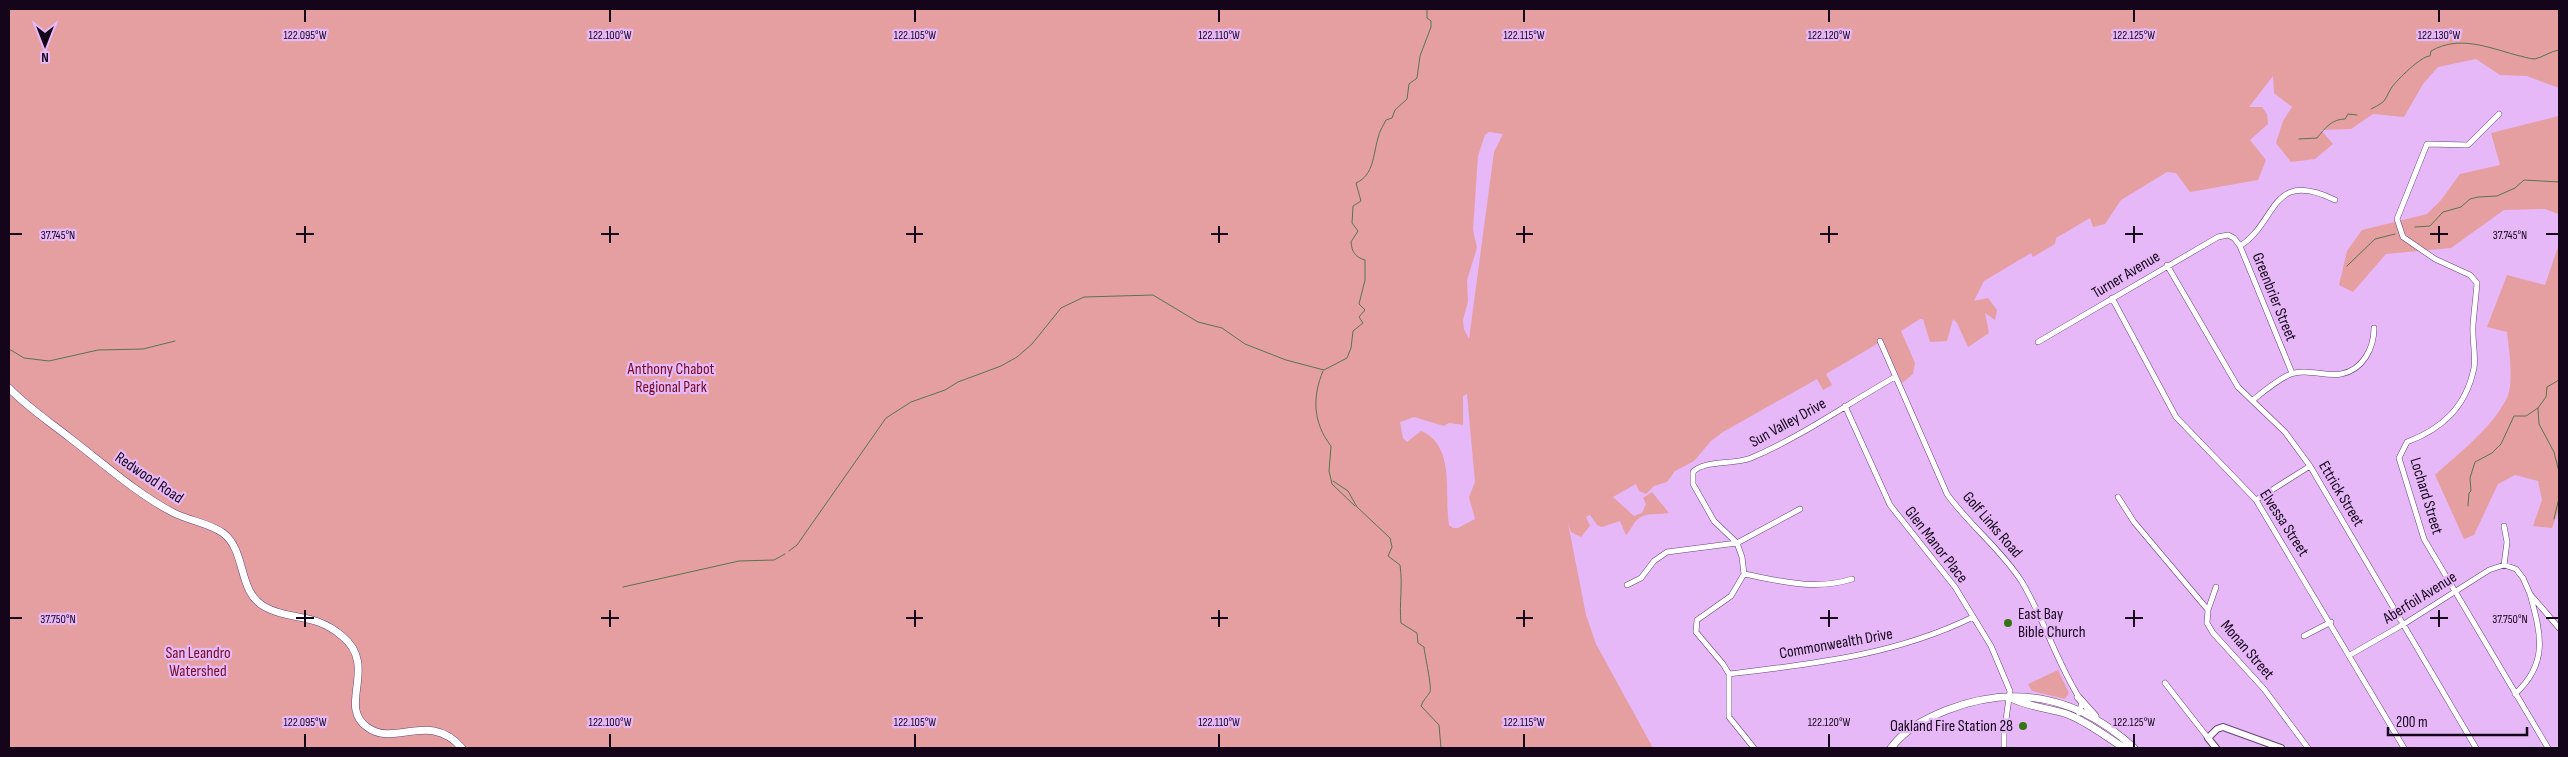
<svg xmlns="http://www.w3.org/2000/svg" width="2568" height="757" viewBox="0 0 2568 757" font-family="'Sofia Sans Condensed',sans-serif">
  <rect width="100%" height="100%" fill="#e7b8f7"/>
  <path fill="#e59fa1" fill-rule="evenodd" d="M 9,9 L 2559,9 L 2559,88 L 2527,76 L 2500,75 L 2476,59 L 2438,67 L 2423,84 L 2404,117 L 2373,114 L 2351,129 L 2321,130 L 2333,144 L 2315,159 L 2291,162 L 2276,143 L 2283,121 L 2292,107 L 2274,93 L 2273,76 L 2249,107 L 2262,107 L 2267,114 L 2268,124 L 2250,140 L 2266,160 L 2258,180 L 2190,192 L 2176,173 L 2167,172 L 2121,200 L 2105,224 L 2093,227 L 2090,218 L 2056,238 L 2055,244 L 2033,257 L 2031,253 L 1984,281 L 1974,301 L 1988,298 L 1997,310 L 1995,320 L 1985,313 L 1989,333 L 1968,347 L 1957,323 L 1953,319 L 1947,341 L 1930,342 L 1923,319 L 1920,319 L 1901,331 L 1915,363 L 1913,374 L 1902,383 L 1882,341 L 1826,374 L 1832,385 L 1823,390 L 1817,379 L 1723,432 L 1711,441 L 1694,461 L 1675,471 L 1667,482 L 1654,486 L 1646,494 L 1639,491 L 1636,484 L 1613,497 L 1634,516 L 1642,513 L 1646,504 L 1643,498 L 1652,492 L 1669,513 C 1659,515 1645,512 1638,519 C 1633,523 1631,530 1626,535 L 1620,521 L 1602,527 L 1597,525 L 1590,515 L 1586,517 L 1590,526 L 1581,537 L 1571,532 L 1568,523 L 1586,615 L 1596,644 L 1653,748 L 9,748 ZM 1489,132 L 1503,134 L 1494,152 L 1469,339 L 1464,329 L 1463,320 L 1468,301 L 1467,280 L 1477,248 L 1473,230 L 1478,156 L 1485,135 ZM 1467,394 L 1475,482 L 1469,497 L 1475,519 L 1458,528 L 1453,528 L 1449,525 C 1444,495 1456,445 1421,431 L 1407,442 L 1403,438 L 1400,422 L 1414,417 L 1444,426 L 1449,423 L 1463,425 L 1463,396 Z
    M 2559,116 L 2559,222 L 2558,214 L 2545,209 L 2504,210 L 2451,248 L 2386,254 L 2353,292 L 2339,285 L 2347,251 L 2362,230 L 2427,214 L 2441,200 L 2460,174 L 2500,165 L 2491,133 Z
    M 2559,244 L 2559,509 L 2552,528 L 2533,526 L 2542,500 L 2538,481 L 2515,475 L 2498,484 L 2474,535 L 2464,539 L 2435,475 C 2460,452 2491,429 2507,398 C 2514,382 2509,349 2507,332 L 2487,327 L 2507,275 L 2545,285 Z
    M 2058,670 L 2069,693 L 2065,699 L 2032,691 L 2028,684 Z"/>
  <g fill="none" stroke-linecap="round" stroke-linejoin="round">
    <path stroke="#58744c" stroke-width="1" d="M 2371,109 C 2375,107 2381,104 2384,101 C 2387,97 2389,91 2392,87 C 2397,80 2421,56 2430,56 L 2431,51 C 2459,35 2487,47 2516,55 C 2521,56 2530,59 2535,59 C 2543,57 2551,51 2559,50
      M 2299,139 L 2317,138 C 2325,128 2332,119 2345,119 L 2348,114 L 2357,115
      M 2415,227 L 2430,226 L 2443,212 L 2461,207 L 2470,199 L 2478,197 L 2497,196 L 2515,188 L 2524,180 L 2559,182
      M 2347,266 L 2375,239 L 2395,234
      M 9,349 L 24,358 L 49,361 L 98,350 L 143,349 L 175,341
      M 1323,371 C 1312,397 1313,423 1331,446 L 1329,471 L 1332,484 L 1355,506
      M 2559,380 L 2547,387 L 2546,397 L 2538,408 L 2539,424 L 2554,452 L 2559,472
      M 1333,481 L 1348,491 L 1357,507 L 1390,538 L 1392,547 L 1388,556 L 1400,565 C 1403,585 1399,604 1401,623 L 1417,633 L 1418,643 L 1424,647 C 1425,657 1432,686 1430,692 C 1427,697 1423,700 1421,706 L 1439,725 L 1441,748
      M 2468,506 L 2469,493 L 2471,491 L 2470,478 L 2475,462 L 2492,453 L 2501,444 L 2514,416 L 2526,416 L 2538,408
      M 2554,519 L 2559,498
      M 789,551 L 797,545 L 886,418 L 911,402 L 945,390 L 958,382 L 1001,366 L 1017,357 L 1032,344 L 1061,308 L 1084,297 L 1153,295 L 1198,322 L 1222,328 L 1245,344 L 1286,360 L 1324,370 L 1347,358 L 1351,348 L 1353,331 L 1363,323 L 1359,317 L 1365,310 L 1359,304 L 1365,280 L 1365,260 C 1355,257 1352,252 1351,242 L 1358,231 L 1352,223 L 1353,206 L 1361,201 L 1356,183 C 1374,175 1373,155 1378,138 C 1379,132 1383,126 1386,120 L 1392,118 L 1395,110 L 1407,99 L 1409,84 L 1417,78 L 1420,56 L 1431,27 L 1431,21 L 1427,18 L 1427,9
      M 623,587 L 739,561 L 774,560 L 785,554"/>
    <defs>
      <path id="minor" d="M 2499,114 L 2468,145 L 2427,144 L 2397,219 L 2403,237 L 2435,259 L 2470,275 L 2477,283 C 2476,297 2474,311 2473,325 C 2472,339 2476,355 2474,368 C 2466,407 2442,429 2407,442 L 2399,458 L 2424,539 L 2548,748
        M 2240,246 C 2278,222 2270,168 2335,200
        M 2167,265 L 2238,387 L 2285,432 L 2310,466 L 2476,748
        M 2112,298 L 2176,417 L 2256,500 L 2404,748
        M 1880,341 L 1947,494 C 1969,525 2001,549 2022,582 C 2044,619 2057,663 2080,699 L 2082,703 L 2079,713
        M 2038,342 L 2218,237 L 2228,235 L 2234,238 L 2240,246 L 2292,373
        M 2253,400 C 2264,391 2278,379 2291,374 C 2306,368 2326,377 2341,374 C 2363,370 2374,348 2374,328
        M 1845,406 L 1890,505 L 1955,587 L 1991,646 L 2010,691 L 2004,734 L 2004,748
        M 2118,497 L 2134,522 L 2208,610 L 2207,623 L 2213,633 L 2264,689 L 2308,748
        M 2256,500 L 2310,466
        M 2504,526 L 2507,542 L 2504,565
        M 2504,565 L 2516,569 L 2523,578 L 2530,594 L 2559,628
        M 1744,574 C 1780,581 1815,591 1852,579
        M 1627,585 L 1641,578 L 1654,561 L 1667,552 L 1737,543 L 1800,509
        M 2208,610 L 2216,587
        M 2304,636 L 2331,622
        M 2350,655 L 2404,624 L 2489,570 L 2504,565
        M 1729,674 C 1813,664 1896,655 1973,617
        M 2165,683 L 2208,738
        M 2515,694 C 2549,663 2541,634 2530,594
        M 1754,748 L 1729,717 L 1729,674 L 1723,664 L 1696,632 L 1697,620 L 1731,596 L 1744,574 L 1742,557 L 1737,543 L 1714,521 L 1693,484 L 1693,472 C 1703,460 1733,465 1751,458 C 1801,437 1847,404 1895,377"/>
      <path id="tertiary" d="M 2216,748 L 2208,738 L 2217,729 L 2223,727 L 2281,748"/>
      <path id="secondary" d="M 9,388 C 27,407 50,422 70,438 C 104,464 137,494 174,513 C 190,521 209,523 223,533 C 247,551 237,592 265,607 C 290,621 314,612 342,636 C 379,666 337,706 367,727 C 395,748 429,710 462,748
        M 2078,697 L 2095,716
        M 2011,698 C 2029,707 2048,708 2067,714 C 2088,722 2105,736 2124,748
        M 1891,748 C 1905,729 1925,719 1947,710 C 2017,683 2080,698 2134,748"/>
    </defs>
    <use href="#minor" stroke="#6a4178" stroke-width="6"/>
    <use href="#tertiary" stroke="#6a4178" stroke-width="8"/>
    <use href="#secondary" stroke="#6a4178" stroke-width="8"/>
    <use href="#minor" stroke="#fff" stroke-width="5"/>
    <use href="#tertiary" stroke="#fff" stroke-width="6"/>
    <use href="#secondary" stroke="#fff" stroke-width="7"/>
  </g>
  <path fill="none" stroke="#15051a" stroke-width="2" d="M 305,10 L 305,22M 610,10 L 610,22M 915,10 L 915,22M 1219,10 L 1219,22M 1524,10 L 1524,22M 1829,10 L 1829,22M 2134,10 L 2134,22M 2439,10 L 2439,22M 305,226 L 305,243M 610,226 L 610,243M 915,226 L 915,243M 1219,226 L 1219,243M 1524,226 L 1524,243M 1829,226 L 1829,243M 2134,226 L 2134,243M 2439,226 L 2439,243M 10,234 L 22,234M 296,234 L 314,234M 601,234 L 619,234M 906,234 L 923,234M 1211,234 L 1228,234M 1516,234 L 1533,234M 1820,234 L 1838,234M 2125,234 L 2143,234M 2430,234 L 2448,234M 2546,234 L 2558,234M 305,610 L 305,627M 610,610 L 610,627M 915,610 L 915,627M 1219,610 L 1219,627M 1524,610 L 1524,627M 1829,610 L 1829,627M 2134,610 L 2134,627M 2439,610 L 2439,627M 10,618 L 22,618M 296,618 L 314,618M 601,618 L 619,618M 906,618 L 923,618M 1211,618 L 1228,618M 1516,618 L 1533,618M 1820,618 L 1838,618M 2125,618 L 2143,618M 2430,618 L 2448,618M 2546,618 L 2558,618M 305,734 L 305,747M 610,734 L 610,747M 915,734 L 915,747M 1219,734 L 1219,747M 1524,734 L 1524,747M 1829,734 L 1829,747M 2134,734 L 2134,747"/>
  <g fill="#357510" stroke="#e7b8f7" stroke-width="2">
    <circle cx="2008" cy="623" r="5"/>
    <circle cx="2023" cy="726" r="5"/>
  </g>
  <g text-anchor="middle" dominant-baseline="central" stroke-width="4.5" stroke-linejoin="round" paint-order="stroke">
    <g font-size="16" fill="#15051a" stroke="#e7b8f7">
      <text transform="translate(2126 275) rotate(-31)">Turner Avenue</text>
      <text transform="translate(2274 297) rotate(68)">Greenbrier Street</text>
      <text transform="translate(1788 423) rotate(-29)">Sun Valley Drive</text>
      <text transform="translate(149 478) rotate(34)">Redwood Road</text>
      <text transform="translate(2341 494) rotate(59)">Ettrick Street</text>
      <text transform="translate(2426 496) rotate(73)">Lochard Street</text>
      <text transform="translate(2284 523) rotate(57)">Elvessa Street</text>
      <text transform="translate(1992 525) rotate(49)">Golf Links Road</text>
      <text transform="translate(1936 545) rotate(52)">Glen Manor Place</text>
      <text transform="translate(2420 598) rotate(-32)">Aberfoil Avenue</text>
      <text transform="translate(1836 644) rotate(-10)">Commonwealth Drive</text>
      <text transform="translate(2247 650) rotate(49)">Monan Street</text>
    </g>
    <g font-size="16" fill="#740c22" stroke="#e7b8f7">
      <text x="671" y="369">Anthony Chabot<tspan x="671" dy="18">Regional Park</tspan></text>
      <text x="198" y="653">San Leandro<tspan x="198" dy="18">Watershed</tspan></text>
    </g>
    <g font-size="16" fill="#15051a" stroke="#e7b8f7" text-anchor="start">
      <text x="2018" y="614">East Bay<tspan x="2018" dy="18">Bible Church</tspan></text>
      <text x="2013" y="726" text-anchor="end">Oakland Fire Station 28</text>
    </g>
  </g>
  <g font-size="12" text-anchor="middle" fill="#15051a" stroke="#e7b8f7" stroke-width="4.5" stroke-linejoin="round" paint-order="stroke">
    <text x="305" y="39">122.095°W</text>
    <text x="610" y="39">122.100°W</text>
    <text x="915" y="39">122.105°W</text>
    <text x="1219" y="39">122.110°W</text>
    <text x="1524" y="39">122.115°W</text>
    <text x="1829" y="39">122.120°W</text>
    <text x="2134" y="39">122.125°W</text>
    <text x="2439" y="39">122.130°W</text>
    <text x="2510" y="239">37.745°N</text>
    <text x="58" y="239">37.745°N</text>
    <text x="2510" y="623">37.750°N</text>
    <text x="58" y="623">37.750°N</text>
    <text x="305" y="726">122.095°W</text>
    <text x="610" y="726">122.100°W</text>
    <text x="915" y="726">122.105°W</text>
    <text x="1219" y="726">122.110°W</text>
    <text x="1524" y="726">122.115°W</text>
    <text x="1829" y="726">122.120°W</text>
    <text x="2134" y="726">122.125°W</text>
  </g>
  <rect width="2568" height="757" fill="none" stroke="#15051a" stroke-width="20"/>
  <g transform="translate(45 45) rotate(180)" stroke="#e7b8f7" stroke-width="4" paint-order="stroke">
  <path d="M0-4L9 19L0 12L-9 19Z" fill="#15051a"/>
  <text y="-8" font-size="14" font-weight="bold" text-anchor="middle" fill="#15051a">N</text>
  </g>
  <path d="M2388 727v8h139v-8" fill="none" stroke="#15051a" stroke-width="2.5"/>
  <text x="2396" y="727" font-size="15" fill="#15051a" stroke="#e7b8f7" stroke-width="4" paint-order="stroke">200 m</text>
</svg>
